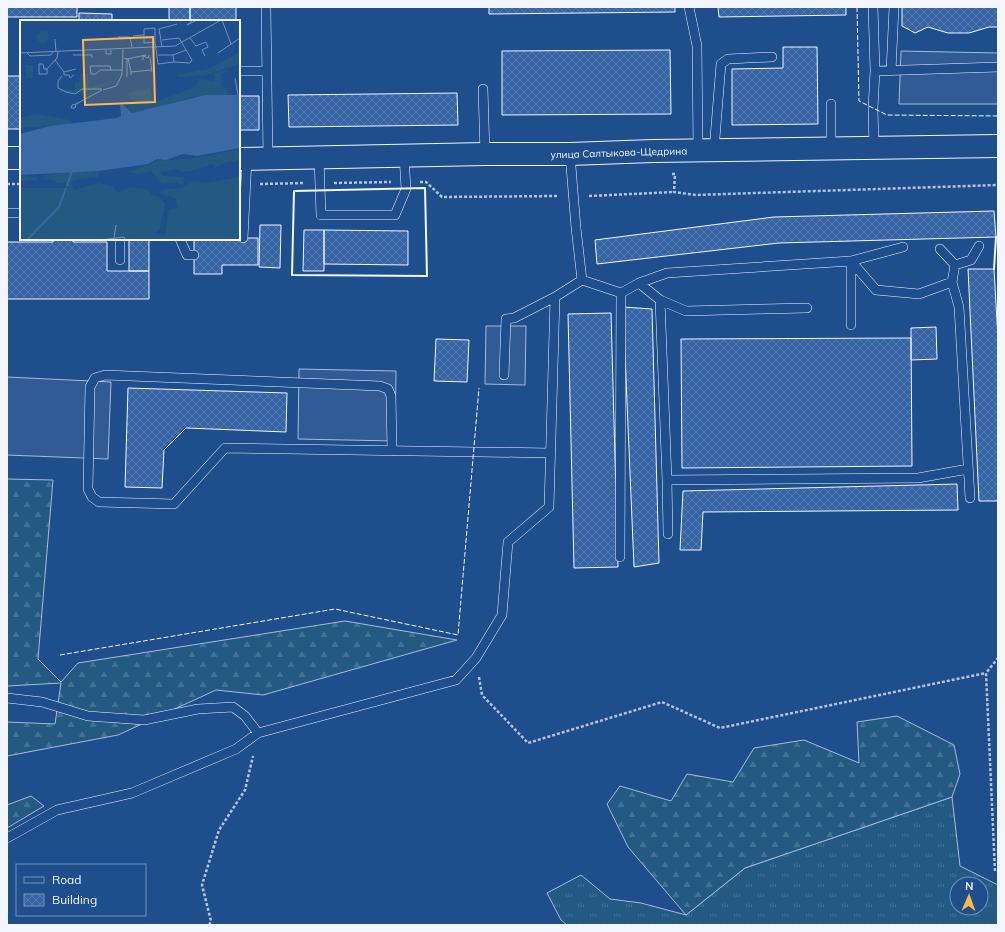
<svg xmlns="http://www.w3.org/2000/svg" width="1005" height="932" viewBox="0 0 1005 932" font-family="Mulish,sans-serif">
  <defs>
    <pattern id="grass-tufts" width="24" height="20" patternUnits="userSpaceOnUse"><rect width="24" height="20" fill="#245a82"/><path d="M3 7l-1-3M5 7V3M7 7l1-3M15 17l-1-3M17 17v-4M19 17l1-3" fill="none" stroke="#447295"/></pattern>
    <pattern id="forest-firs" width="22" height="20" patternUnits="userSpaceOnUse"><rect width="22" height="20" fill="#245a82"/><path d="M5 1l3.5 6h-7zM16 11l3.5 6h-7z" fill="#447295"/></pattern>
    <pattern id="building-cross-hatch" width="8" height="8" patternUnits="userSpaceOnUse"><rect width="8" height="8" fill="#3563a3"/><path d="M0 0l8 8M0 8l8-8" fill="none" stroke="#537ab1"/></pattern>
  </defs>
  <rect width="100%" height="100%" fill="#1f4e8c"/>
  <path fill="url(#grass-tufts)" stroke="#a8bbd7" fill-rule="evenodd" d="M 952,797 L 960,866 L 998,885 L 998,925 L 567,925 L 561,920 L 547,893 L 581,875 L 610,899 L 641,903 L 686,915 L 745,868 ZM 957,884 L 981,884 L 981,908 L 957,908 Z"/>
  <path fill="url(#forest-firs)" stroke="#a8bbd7" d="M 7,479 L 53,480 L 38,659 L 61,682 L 78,663 L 345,621 L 457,640 L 263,695 L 216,690 L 118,735 L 7,756 L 7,722 L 55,724 L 61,683 L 7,686 Z
    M 897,716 L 954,745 L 960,774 L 952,797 L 745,868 L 686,915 L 628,847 L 607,804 L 620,786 L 671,801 L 687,774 L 733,782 L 754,748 L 804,740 L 859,763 L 857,722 Z
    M 31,796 L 44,806 L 7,828 L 7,805 Z"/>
  <path fill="#305b95" stroke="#a8bbd7" d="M 901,51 L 998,53 L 998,104 L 899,104 Z
    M 486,326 L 526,326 L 525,385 L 485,384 Z
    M 299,369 L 396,371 L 395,441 L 298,439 Z
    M 7,377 L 111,382 L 108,459 L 7,455 Z"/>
  <path fill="url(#building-cross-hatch)" stroke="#f2f6ff" d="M 7,7 L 77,7 L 77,17 L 7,17 Z
    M 169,7 L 190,7 L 190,21 L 169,21 Z
    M 190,7 L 236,7 L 236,21 L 190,21 Z
    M 489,7 L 675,7 L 675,12 L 489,14 Z
    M 718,7 L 846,7 L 846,15 L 719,17 Z
    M 902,7 L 998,7 L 998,27 L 989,27 L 969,33 L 948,33 L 928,27 L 915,33 L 902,26 Z
    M 79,13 L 112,14 L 112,21 L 79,21 Z
    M 783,47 L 817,47 L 818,124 L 732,125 L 732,69 L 783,68 Z
    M 670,50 L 671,114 L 502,115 L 502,51 Z
    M 7,76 L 21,76 L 21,129 L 7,129 Z
    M 457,93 L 458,125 L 289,127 L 288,95 Z
    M 239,96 L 259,96 L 259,130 L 239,130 Z
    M 994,211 L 996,237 L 779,243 L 597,264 L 595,240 L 774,217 Z
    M 260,225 L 281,225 L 280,268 L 259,267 Z
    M 304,230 L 324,230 L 324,271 L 303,271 Z
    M 324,230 L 408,231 L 408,265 L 324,264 Z
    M 239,238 L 258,238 L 258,265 L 222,265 L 222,274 L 194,274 L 194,239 Z
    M 53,239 L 73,239 L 73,242 L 107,242 L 107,271 L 149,271 L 149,299 L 7,299 L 7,242 L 53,242 Z
    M 129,239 L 149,239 L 149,271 L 129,271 Z
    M 968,269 L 994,269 L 998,339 L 998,501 L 979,501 Z
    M 623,307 L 652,309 L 659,563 L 634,567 Z
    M 611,313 L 618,567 L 574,568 L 568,314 Z
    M 936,327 L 937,359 L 911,360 L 911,328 Z
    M 911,338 L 912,466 L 682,468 L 681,339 Z
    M 436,339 L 469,340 L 467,382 L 434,381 Z
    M 128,388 L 287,393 L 286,432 L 186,428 L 164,450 L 162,488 L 125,487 Z
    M 957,484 L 958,510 L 703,512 L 701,550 L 680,550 L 683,491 Z"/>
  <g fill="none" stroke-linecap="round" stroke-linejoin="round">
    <defs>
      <path id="service" d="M 689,7 L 697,46 L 698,150
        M 873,7 L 875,71 L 873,108 L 874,148
        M 266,8 L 268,158
        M 239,71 L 267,71
        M 875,71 L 998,67
        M 891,71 L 894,7
        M 483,89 L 485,154
        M 831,148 L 831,104
        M 714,150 L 721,64 L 728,59 L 772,57
        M 319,158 L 321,215 L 395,215 L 406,189 L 404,156
        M 7,213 L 21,213
        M 243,238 L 247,159
        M 180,239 L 187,255 L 194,255
        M 120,260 L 120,239
        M 955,265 L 971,260 L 979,246
        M 582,280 L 621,293 L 620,557
        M 952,282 L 959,307 L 970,498
        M 639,283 L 660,300 L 667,480
        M 621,293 L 639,283 L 667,273 L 851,261 L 903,247
        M 660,300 L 686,311 L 807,308
        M 851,325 L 851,261 L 876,290 L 919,294 L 952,282 L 955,265 L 940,249
        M 504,375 L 506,319 L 514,318 L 555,297
        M 392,451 L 391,396 L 388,389 L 380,386 L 105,375 L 95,378 L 90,387 L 88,489 L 92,497 L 99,502 L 174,504 L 225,448 L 550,453
        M 668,534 L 667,480 L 918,478 L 968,469
        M 7,698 L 42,702 L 88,716 L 144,720 L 198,709 L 233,707 L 245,716 L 258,733 L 236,749 L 132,793 L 57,810 L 7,838
        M 258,733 L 456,680 L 476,658 L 502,615 L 508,542 L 549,507 L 555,297 L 582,280 L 576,228 L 570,154"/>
      <g id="secondary">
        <path d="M 7,158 L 21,158"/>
        <path id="s1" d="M 239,159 L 485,154 L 570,154 L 653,151 L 998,146"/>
      </g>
    </defs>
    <use href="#service" stroke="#f2f6ff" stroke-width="10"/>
    <use href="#secondary" stroke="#f2f6ff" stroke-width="24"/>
    <path stroke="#b3c4dc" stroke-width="2.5" stroke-dasharray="3 2" stroke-linecap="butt" d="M 672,174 L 675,174 L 674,192 L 696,195 L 998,185
      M 420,182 L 426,182 L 442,197 L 558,196
      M 334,183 L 391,182
      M 7,184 L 21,184
      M 260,184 L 305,183
      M 589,196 L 674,192
      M 479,677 L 482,695 L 528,743 L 662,702 L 720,728 L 986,673
      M 995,871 L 986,673 L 998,658
      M 209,925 L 211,921 L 202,885 L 219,830 L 245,790 L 253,756"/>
    <use href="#service" stroke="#1f4e8c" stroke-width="9"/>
    <use href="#secondary" stroke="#1f4e8c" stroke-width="22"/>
    <path stroke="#f2f6ff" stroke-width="1" stroke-dasharray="5 2" stroke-linecap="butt" d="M 857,7 L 859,101 L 887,115 L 998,116
      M 60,655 L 335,609 L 458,635 L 479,388"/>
    <path stroke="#f2f6ff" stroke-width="2" d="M 425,188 L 427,276 L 292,275 L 294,191 Z
      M 994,269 L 996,237"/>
  </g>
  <g text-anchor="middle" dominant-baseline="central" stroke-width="3" stroke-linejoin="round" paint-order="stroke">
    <g font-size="10" fill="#f2f6ff" stroke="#1f4e8c">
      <text stroke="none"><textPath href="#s1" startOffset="380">улица Салтыкова-Щедрина</textPath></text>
    </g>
  </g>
  <g transform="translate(20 20)">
    <rect width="220" height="220" fill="#1f4e8c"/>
    <path d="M 194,65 L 201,66 L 208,71 L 208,76 L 174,76 L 139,88 L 112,93 L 103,81 L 113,82 L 131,73 L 132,78 L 138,81 L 175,67 L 180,70 ZM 18,94 L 50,100 L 53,104 L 0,108 L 0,100 L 5,97 ZM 220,129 L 220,136 L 171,145 L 126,146 L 137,141 L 176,138 ZM 0,156 L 17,157 L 17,160 L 0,162 Z" fill="#245a82"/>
    <path d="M 220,32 L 220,44 L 186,55 L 159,57 L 156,55 L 188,49 ZM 212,48 L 202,54 L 201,66 L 180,70 L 175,67 L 179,59 L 195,62 L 194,54 ZM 61,53 L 68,53 L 69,67 L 88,62 L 96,63 L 58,74 L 40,72 L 41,69 L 55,70 L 55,62 L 59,62 ZM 127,67 L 131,69 L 131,73 L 113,82 L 107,74 L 117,70 L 124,71 ZM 220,136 L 220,140 L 207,142 L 193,148 L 195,145 L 193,144 L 171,151 L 161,152 L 158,149 L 141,152 L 143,156 L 164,157 L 163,165 L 156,162 L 142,163 L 131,151 L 118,154 L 108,152 L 125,146 L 171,145 ZM 50,152 L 80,152 L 77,157 L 53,160 L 51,163 L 54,170 L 79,163 L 93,167 L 98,173 L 110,167 L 129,170 L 132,175 L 138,176 L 145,184 L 140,208 L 134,214 L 145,216 L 149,190 L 158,188 L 156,178 L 140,174 L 141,170 L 164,167 L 174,161 L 187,163 L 219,157 L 220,220 L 120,220 L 106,215 L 103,197 L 91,197 L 84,213 L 75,220 L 0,220 L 0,168 L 45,168 L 46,163 L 36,163 L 36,161 L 23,159 L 24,156 Z" fill="#245a82"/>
    <path d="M17 17a6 6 0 1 1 12 0a6 6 0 1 1-12 0ZM 6,45 L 13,45 L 13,58 L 6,58 Z" fill="#245a82"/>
    <path d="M 91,197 L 103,197 L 106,215 L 120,220 L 75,220 L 84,213 Z" fill="#245a82"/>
    <path d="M 185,75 L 220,75 L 220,128 L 177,136 L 163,134 L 146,140 L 137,139 L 128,144 L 79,151 L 0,155 L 0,114 L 30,106 L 97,98 L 101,96 L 100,85 L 102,84 L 112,93 Z" fill="#3b69a3"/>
    <path fill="none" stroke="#3b69a3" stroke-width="2" d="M 0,141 L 62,137 L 128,120 L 220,109M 47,166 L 52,151M 7,220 L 39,187 L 46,168"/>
    <path fill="none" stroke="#7391ba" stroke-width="1" d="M 173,0 L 167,5 L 177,0M 202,0 L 211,24M 124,15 L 124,9 L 135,8 L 135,22M 113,16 L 124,15 L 124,23M 98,17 L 110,17 L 112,27M 170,18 L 176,26 L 186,22 L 188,27 L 182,30 L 185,36M 35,19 L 36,32M 124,23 L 135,22 L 138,44 L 154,42 L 153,35 L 166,30 L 159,18 L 142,20M 142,27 L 139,9 L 157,4M 86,30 L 86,34 L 91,34 L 91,30M 0,33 L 155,26 L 201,0M 7,33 L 10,36 L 31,35 L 33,32M 198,33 L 220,18M 53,35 L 72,35 L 72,38M 138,35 L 153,35M 130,37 L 132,52M 104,38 L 107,39 L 107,57M 108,38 L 111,52M 107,39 L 126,35M 35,40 L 44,52 L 56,49M 123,40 L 123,36 L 128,38 L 129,35M 154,42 L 170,43 L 172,40 L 166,30M 27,49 L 27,54 L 19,54 L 19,44 L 23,44 L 24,49 L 27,49 L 37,38 L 38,32M 91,50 L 90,46 L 70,46 L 71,54 L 76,54 L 80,50 L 102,50M 44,52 L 44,55 L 49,55 L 50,58 L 54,55M 111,55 L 111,52 L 131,50M 42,56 L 38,61 L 38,68 L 46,72 L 55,74 L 62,69 L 82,69M 215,58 L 218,75M 83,70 L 96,66 L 99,61 L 102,54 L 103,29M 56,84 L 52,85 L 51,88 L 55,88 L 56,84 L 82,70M 94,218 L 96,205M 81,220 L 104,217 L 105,220"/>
    <path fill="#ffb74d" fill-opacity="0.15" stroke="#ffb74d" stroke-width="2" d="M 133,17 L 135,82 L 65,85 L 63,20 Z"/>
    <rect width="220" height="220" fill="none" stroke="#f2f6ff" stroke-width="2"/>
  </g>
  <rect width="1005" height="932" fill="none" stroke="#f2f6ff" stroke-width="16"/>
  <rect x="16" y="864" width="130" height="52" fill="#1f4e8c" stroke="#7391ba"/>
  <rect x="24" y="877" width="20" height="6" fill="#1f4e8c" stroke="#7391ba"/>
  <text x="52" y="884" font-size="12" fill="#f2f6ff">Road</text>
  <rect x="24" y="894" width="20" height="12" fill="url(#building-cross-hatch)" stroke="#7391ba"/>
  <text x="52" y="904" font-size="12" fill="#f2f6ff">Building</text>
  <g transform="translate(969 896) rotate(2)"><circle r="19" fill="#1f4e8c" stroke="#7391ba"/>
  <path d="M0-3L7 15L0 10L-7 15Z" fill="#ffb74d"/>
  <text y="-6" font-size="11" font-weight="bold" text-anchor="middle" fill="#f2f6ff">N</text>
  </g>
</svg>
